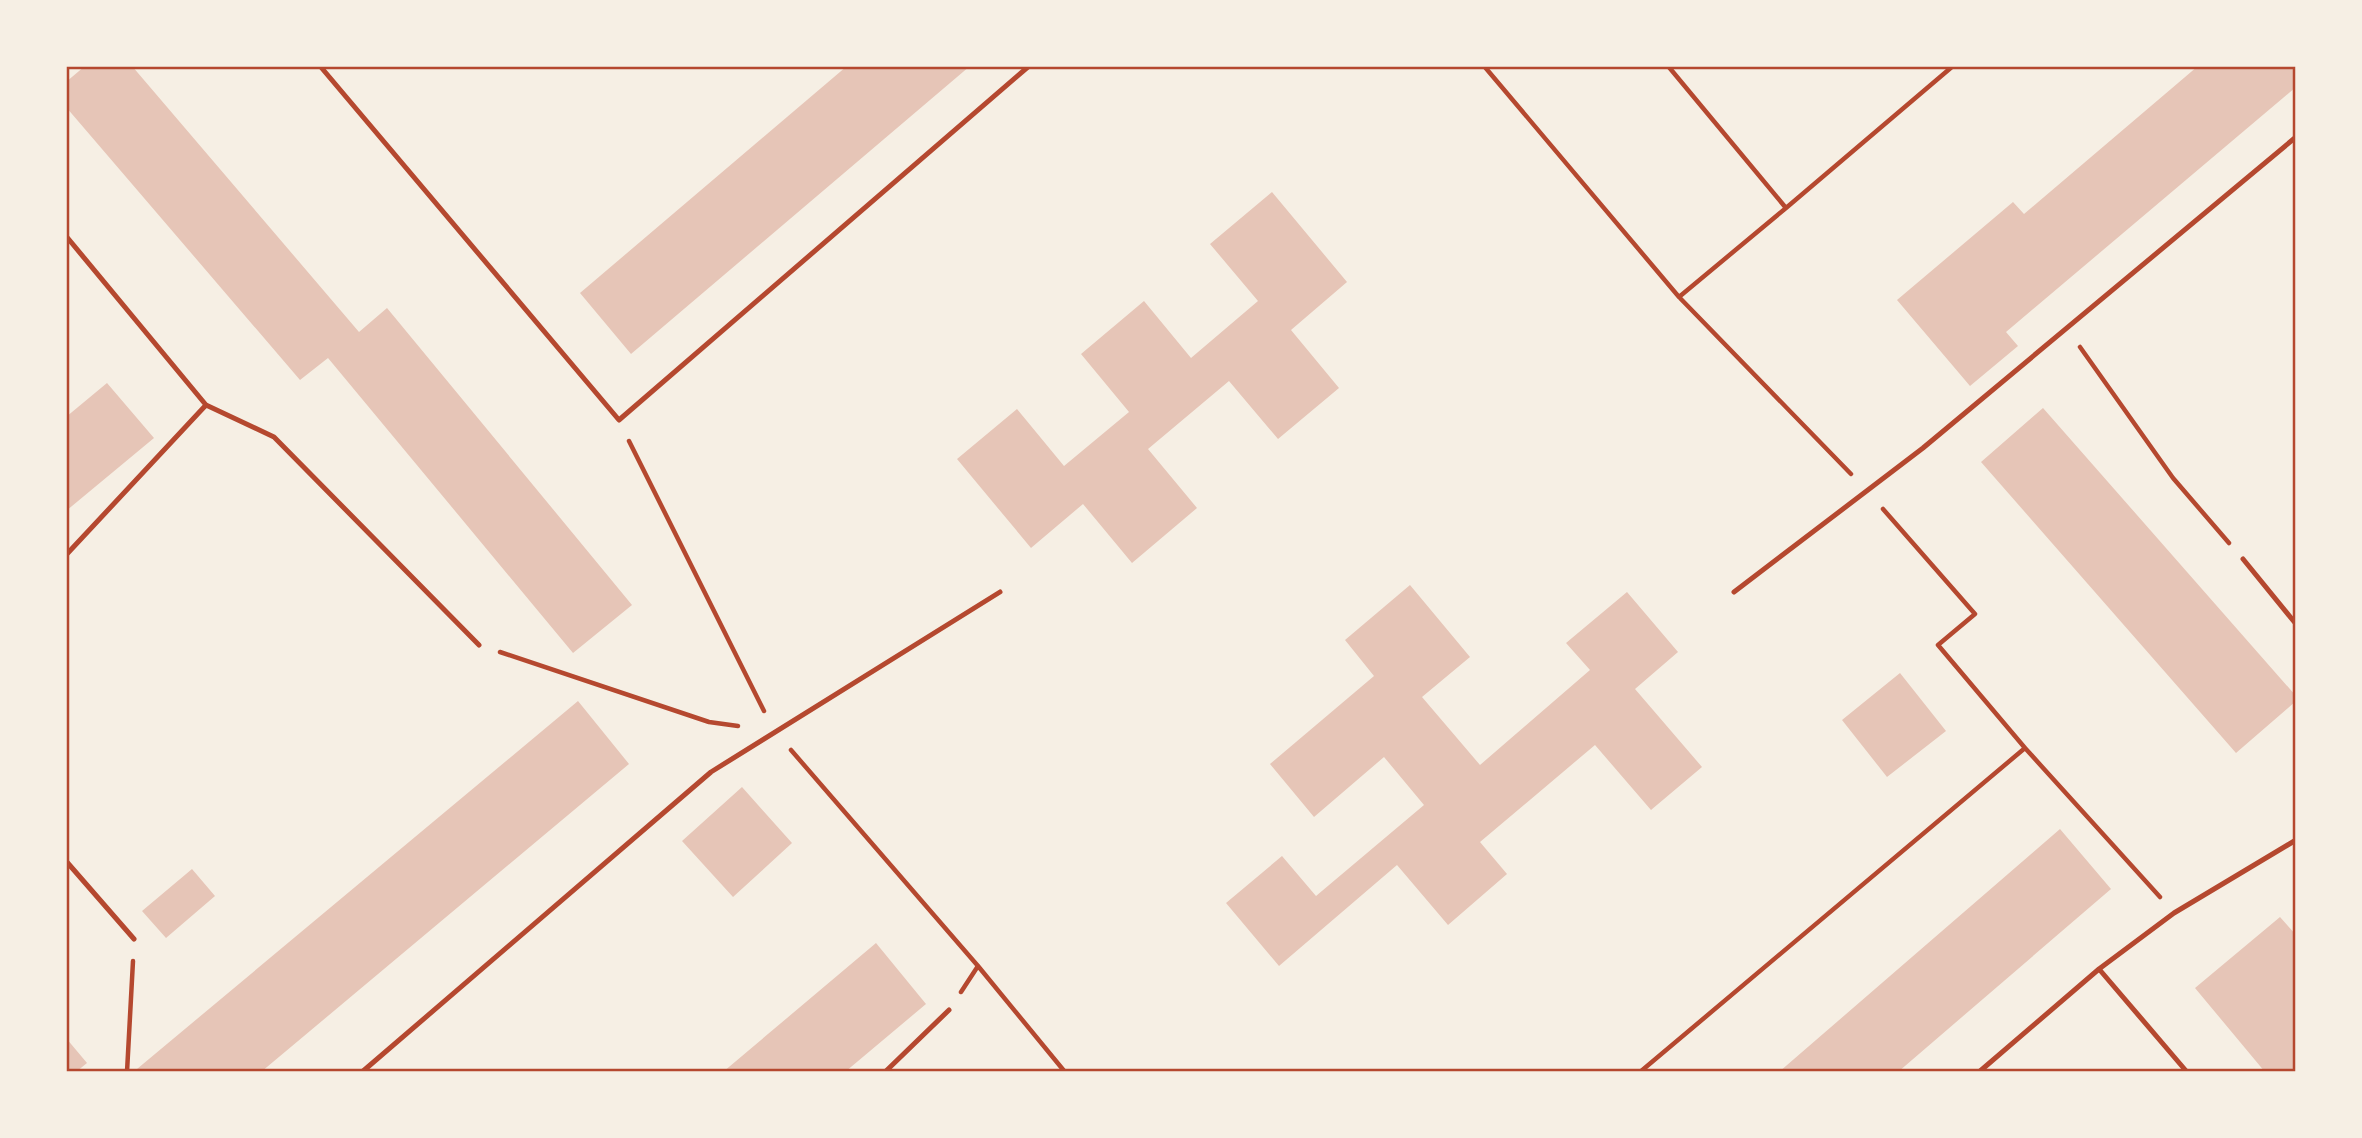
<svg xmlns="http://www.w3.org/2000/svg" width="2362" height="1138" viewBox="0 0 2362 1138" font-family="Raleway,sans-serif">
  <rect width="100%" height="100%" fill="#f6efe4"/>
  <path fill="#e6c5b7" d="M 85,66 L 132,66 L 359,332 L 387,308 L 632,605 L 573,653 L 328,358 L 300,380 L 66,107 L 66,82 Z
    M 847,66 L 970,66 L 631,354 L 580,293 Z
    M 2198,66 L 2296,66 L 2296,87 L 2006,332 L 2018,346 L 1970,386 L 1897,300 L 2013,202 L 2024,214 Z
    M 1272,192 L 1347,282 L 1291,330 L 1339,388 L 1278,439 L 1229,381 L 1148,449 L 1197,508 L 1132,563 L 1083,504 L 1031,548 L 957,459 L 1017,409 L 1064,466 L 1129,412 L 1081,354 L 1144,301 L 1191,358 L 1258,301 L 1210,244 Z
    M 107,383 L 154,438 L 66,511 L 66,417 Z
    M 2043,408 L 2296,696 L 2296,701 L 2236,753 L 1981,462 Z
    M 1410,585 L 1470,657 L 1422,697 L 1480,765 L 1590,670 L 1566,643 L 1627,592 L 1678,652 L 1635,689 L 1702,767 L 1651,810 L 1595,745 L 1480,842 L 1507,874 L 1448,925 L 1397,865 L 1279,966 L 1226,903 L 1282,856 L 1316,896 L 1424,805 L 1384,757 L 1314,817 L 1270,764 L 1374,676 L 1345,640 Z
    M 1900,673 L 1946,731 L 1887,777 L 1842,720 Z
    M 578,701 L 629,764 L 261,1072 L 139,1072 L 137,1069 Z
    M 742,787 L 792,843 L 733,897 L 682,841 Z
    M 2060,829 L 2111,889 L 1898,1072 L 1779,1072 Z
    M 192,869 L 215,896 L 166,938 L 142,911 Z
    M 2280,917 L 2296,935 L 2296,1072 L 2265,1072 L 2195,988 Z
    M 876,943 L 926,1004 L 845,1072 L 723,1072 Z
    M 66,1038 L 87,1063 L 76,1072 L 66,1072 Z"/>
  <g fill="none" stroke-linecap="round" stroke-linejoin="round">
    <path stroke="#b5482f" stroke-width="4.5" d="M 1484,66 L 1679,297 L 1851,474
      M 1668,66 L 1786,208 L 1953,66
      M 1679,297 L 1786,208
      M 2080,347 L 2173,478 L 2229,543
      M 629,441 L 764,711
      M 1883,509 L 1975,614 L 1938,645 L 2025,748 L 2160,897
      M 500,652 L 709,722 L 738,726
      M 791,750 L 978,966 L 1065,1072
      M 961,992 L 978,966
      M 127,1072 L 133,961
      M 1640,1072 L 2025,748"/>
    <path stroke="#b5482f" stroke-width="5" d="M 320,66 L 619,420 L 1029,66
      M 66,236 L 206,405 L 274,437 L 479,645
      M 66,555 L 206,405
      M 2243,559 L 2296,624
      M 1734,592 L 1923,448 L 2296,137
      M 66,861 L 134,939
      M 2099,969 L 2187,1072
      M 362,1072 L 711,772 L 1000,592
      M 885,1072 L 949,1010
      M 1979,1072 L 2099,969 L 2174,913 L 2296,840"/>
  </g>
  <rect width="2362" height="1138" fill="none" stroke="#f6efe4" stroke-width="136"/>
  <rect x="68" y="68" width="2226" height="1002" fill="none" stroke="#b5482f" stroke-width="2.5"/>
</svg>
